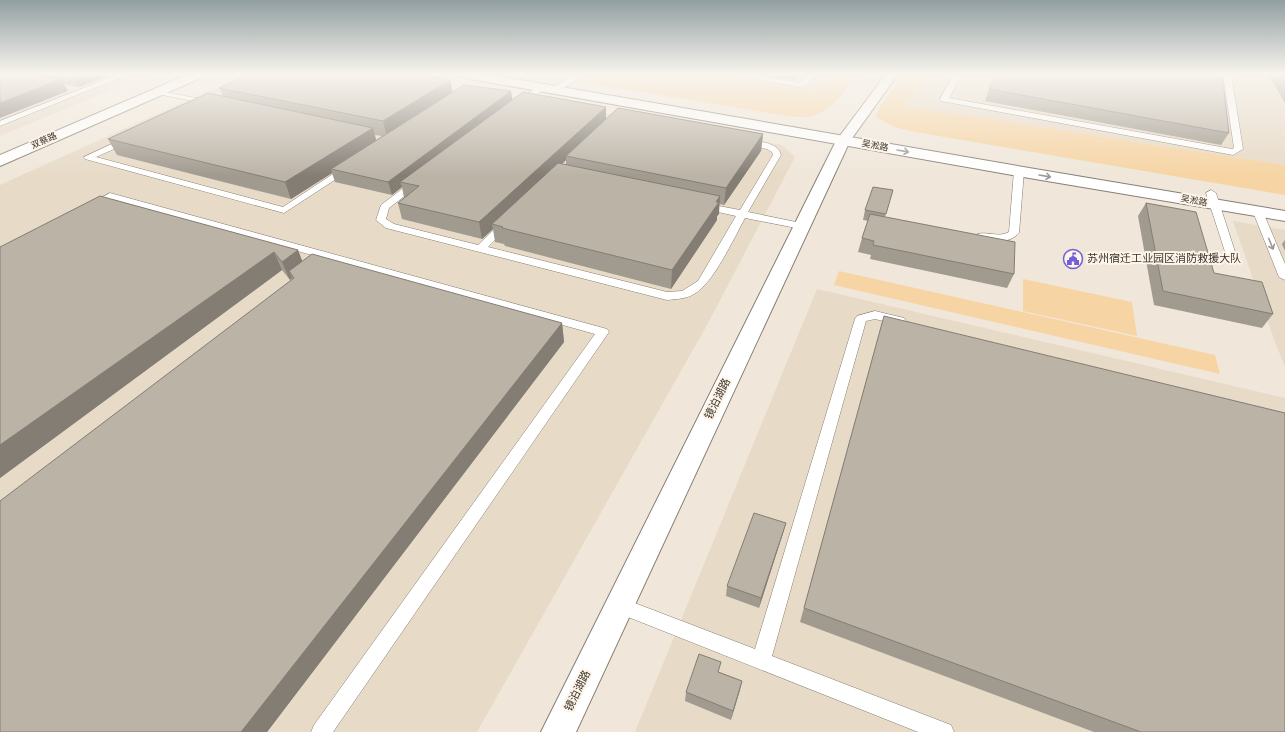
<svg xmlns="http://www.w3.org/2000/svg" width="1285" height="732" viewBox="0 0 1285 732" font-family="Overpass,'Noto Sans SC',sans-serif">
  <rect width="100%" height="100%" fill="#f0e7da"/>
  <path fill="#e7dac7" d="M 0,74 L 151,74 L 0,136 Z
    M 245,74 L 387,74 L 782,145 L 795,157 L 707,325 L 477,732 L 0,732 L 0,185 Z
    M 713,74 L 831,74 L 816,90 Z
    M 928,74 L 1285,74 L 1285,165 L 905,106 Z
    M 1233,221 L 1285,230 L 1285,367 L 1275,342 Z
    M 817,289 L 1285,398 L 1285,732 L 635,732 Z"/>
  <path fill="#f6d4a3" d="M 588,74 L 713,74 L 816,90 L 831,74 L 858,74 C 848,86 832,111 816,115 C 807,118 797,117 787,116 L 587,83 L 582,80 Z
    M 904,74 L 928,74 L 905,106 L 1285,165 L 1285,195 L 915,132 L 894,127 L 876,117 L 879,108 Z
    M 839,271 L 1215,355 L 1220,374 L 834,285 Z
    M 1023,279 L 1132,302 L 1137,336 L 1023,311 Z"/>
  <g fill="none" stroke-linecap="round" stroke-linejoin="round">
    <defs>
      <path id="service" d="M 119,74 L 129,74 L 0,126 L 0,121 Z
        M 575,74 L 584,74 L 558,92 L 552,92 L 552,88 Z
        M 734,74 L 750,74 L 799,83 L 809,74 L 817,74 L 806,86 L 799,87 L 738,76 Z
        M 954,74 L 962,74 L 949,98 L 1232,149 L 1234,148 L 1223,74 L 1231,74 L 1243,149 L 1233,155 L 941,101 L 940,99 Z
        M 539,85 L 542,85 L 546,87 L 522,107 L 516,107 L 516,103 Z
        M 155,90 L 211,101 L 215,103 L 211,105 L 158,94 L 154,92 Z
        M 129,136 L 132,137 L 133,139 L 132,141 L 96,157 L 283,207 L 345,166 L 348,165 L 353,168 L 284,213 L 85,159 L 84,157 Z
        M 744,139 C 756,142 778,141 781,155 L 748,212 L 801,223 L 806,226 L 801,229 L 745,218 C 734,238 713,284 694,294 C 686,299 676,299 667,300 L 386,228 L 376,220 L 381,205 L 414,180 L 417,179 L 422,182 L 420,184 L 389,208 L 386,219 L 394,224 L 478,245 L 502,222 L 506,221 L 511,224 L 488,247 L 667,292 L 682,291 L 698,281 L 736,216 L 700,208 L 698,206 L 703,203 L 740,210 L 773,155 L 772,152 L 767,149 L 741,144 L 740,142 Z
        M 1019,168 L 1024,171 L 1019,233 C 1009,245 990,241 977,238 L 976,236 L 977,234 C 988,231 998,238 1009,232 L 1014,171 Z
        M 1211,190 L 1216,193 L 1238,261 L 1237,263 L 1233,264 L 1228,261 L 1206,193 Z
        M 110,193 L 607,329 L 609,332 L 333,732 L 311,732 L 314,725 L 595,334 L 111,199 L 93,208 L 88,205 Z
        M 1258,209 L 1263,212 L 1285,264 L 1285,280 L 1279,277 L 1253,212 Z
        M 875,311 L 904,318 L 906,321 L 904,324 L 900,325 L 875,319 L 866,321 L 772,656 L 951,725 L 954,732 L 918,732 L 613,611 L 610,605 L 613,599 L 619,597 L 755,649 L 855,319 L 857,316 Z"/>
      <path id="tertiary" d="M 189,74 L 205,74 L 203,77 L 0,166 L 0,155 Z
        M 886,74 L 898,74 L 850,141 L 576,732 L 541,732 L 836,141 Z"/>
      <path id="secondary" d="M 459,74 L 486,74 L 1035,169 L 1285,211 L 1285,221 L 1035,179 L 465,78 L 461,77 Z"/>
    </defs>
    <use href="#service" stroke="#877f73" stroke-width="1"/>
    <use href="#tertiary" stroke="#877f73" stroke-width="2"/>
    <use href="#secondary" stroke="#877f73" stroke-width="2"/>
    <use href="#service" fill="#fff" fill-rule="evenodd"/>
    <use href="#tertiary" fill="#fff" fill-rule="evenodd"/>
    <use href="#secondary" fill="#fff" fill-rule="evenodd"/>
  </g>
  <path fill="#a19a8f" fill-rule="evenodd" d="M 0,74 L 112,74 L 79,87 L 64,84 L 68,91 Z
    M 757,74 L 800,74 L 794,80 Z
    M 995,74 L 1222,74 L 1229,133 L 1221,145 L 985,101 L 989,89 L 996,74 Z
    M 1268,74 L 1285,74 L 1285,103 Z
    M 450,80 L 452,92 L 511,91 L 512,100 L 606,119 L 763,134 L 761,151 L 724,205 L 719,204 L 719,214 L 717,216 L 717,220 L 671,289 L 505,246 L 504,244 L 495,242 L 493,229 L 482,239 L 402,219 L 398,203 L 404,198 L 402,187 L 392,195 L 335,182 L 332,173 L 291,199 L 117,155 L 108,139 L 223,96 L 219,88 ZM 375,135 L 382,136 L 376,140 ZM 566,160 L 566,165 L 562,164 Z
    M 893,190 L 885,217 L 1014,274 L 1007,288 L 870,259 L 871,255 L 858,252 L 862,238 L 868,221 L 863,220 L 865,210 Z
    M 1146,203 L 1214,273 L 1273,314 L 1262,328 L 1154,305 L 1138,216 Z
    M 1285,240 L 1285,251 L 1282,244 Z
    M 0,247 L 298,250 L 302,262 L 562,323 L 564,342 L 267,732 L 0,732 L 292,279 L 292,278 L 290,280 L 282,270 L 0,478 Z
    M 884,316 L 1285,732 L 1094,732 L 800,622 Z
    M 786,523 L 783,533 L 759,608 L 726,596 L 727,586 Z
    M 719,672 L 742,681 L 731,720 L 685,701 L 686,692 Z"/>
  <path fill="#837d74" d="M 76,74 L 112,74 L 79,87 L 73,75 Z
    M 795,74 L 800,74 L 794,80 Z
    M 61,79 L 68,91 L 0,118 L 0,103 Z
    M 450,80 L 453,95 L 387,137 L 383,121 Z
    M 511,91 L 513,103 L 400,182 L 402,187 L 392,195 L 388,182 Z
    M 606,107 L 606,122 L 566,156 L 566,160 L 497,225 L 492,224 L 493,229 L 482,239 L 479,222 Z
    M 373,128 L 377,144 L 331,169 L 332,173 L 291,199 L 285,182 Z
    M 763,134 L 761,151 L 724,205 L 726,188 Z
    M 720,196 L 719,214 L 717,216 L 717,220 L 671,289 L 672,270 Z
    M 298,250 L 305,268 L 289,271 L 292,278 L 290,280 L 282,262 Z
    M 274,252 L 282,270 L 0,478 L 0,445 Z
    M 562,323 L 564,342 L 267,732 L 241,732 Z
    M 786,523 L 783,533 L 759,608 L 761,598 Z
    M 742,681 L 740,690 L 731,720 L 733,711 Z"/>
  <path fill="#bbb3a6" stroke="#837d74" d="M 0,74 L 35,74 L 61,79 L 0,103 Z
    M 67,74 L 76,74 L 73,75 Z
    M 250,74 L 419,74 L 450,80 L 383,121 L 219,88 Z
    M 996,74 L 1222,74 L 1229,133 L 989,89 Z
    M 464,85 L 511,91 L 388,182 L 331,169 Z
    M 523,92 L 606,107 L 479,222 L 398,203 L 419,186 L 400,182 Z
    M 208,93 L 373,128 L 285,182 L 108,139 Z
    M 618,108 L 763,134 L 726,188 L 566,156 Z
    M 558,163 L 720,196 L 716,202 L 719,202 L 672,270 L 502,228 L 503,227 L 492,224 Z
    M 873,187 L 893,190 L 886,214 L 865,210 Z
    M 100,196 L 298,250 L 282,262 L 274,252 L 0,445 L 0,247 Z
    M 1146,203 L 1196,212 L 1214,273 L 1262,282 L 1273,314 L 1163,291 Z
    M 870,214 L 1015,242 L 1014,274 L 873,245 L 874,241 L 862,238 Z
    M 312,254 L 562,323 L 241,732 L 0,732 L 0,501 L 294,278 L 289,271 Z
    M 884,316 L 1285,413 L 1285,732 L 1141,732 L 804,608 Z
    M 754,513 L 786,523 L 761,598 L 727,586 Z
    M 699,654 L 721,662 L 718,672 L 742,681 L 733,711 L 686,692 Z"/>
  <defs><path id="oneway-shaft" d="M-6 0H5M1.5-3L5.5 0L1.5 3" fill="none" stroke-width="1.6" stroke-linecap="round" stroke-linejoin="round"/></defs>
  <g stroke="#9c9a98">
    <use href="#oneway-shaft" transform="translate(903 151) rotate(10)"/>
    <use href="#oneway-shaft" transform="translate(1045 176) rotate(10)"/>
    <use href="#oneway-shaft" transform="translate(1271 244) rotate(68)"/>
  </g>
  <linearGradient id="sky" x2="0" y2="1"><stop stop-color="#919fa1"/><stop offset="0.42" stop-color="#f8f4ee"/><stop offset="1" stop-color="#f8f4ee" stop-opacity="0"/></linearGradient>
  <rect width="1285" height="176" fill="url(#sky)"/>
  <defs>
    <symbol id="civic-ring" viewBox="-11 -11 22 22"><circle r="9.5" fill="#fef4e7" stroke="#725fda" stroke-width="1.5"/><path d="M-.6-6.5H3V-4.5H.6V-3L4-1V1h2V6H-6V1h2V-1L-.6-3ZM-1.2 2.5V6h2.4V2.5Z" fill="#725fda"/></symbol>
  </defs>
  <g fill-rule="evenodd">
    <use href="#civic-ring" x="1062" y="248" width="22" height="22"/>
  </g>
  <g text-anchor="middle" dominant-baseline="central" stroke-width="4" stroke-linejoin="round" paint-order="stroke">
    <g font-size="9" fill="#393530" stroke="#fef4e7">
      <text transform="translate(44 141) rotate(-24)">双蔡路</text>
      <text transform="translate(875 146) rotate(10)">吴淞路</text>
      <text transform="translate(1194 201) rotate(10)">吴淞路</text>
    </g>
    <g font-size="11" fill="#393530" stroke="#fef4e7" text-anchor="start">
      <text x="1087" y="259">苏州宿迁工业园区消防救援大队</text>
    </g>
    <g font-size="11" fill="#393530" stroke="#fef4e7">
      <text transform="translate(718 399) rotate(-64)">镜泊湖路</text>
      <text transform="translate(578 691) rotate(-64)">镜泊湖路</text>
    </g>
  </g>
</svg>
